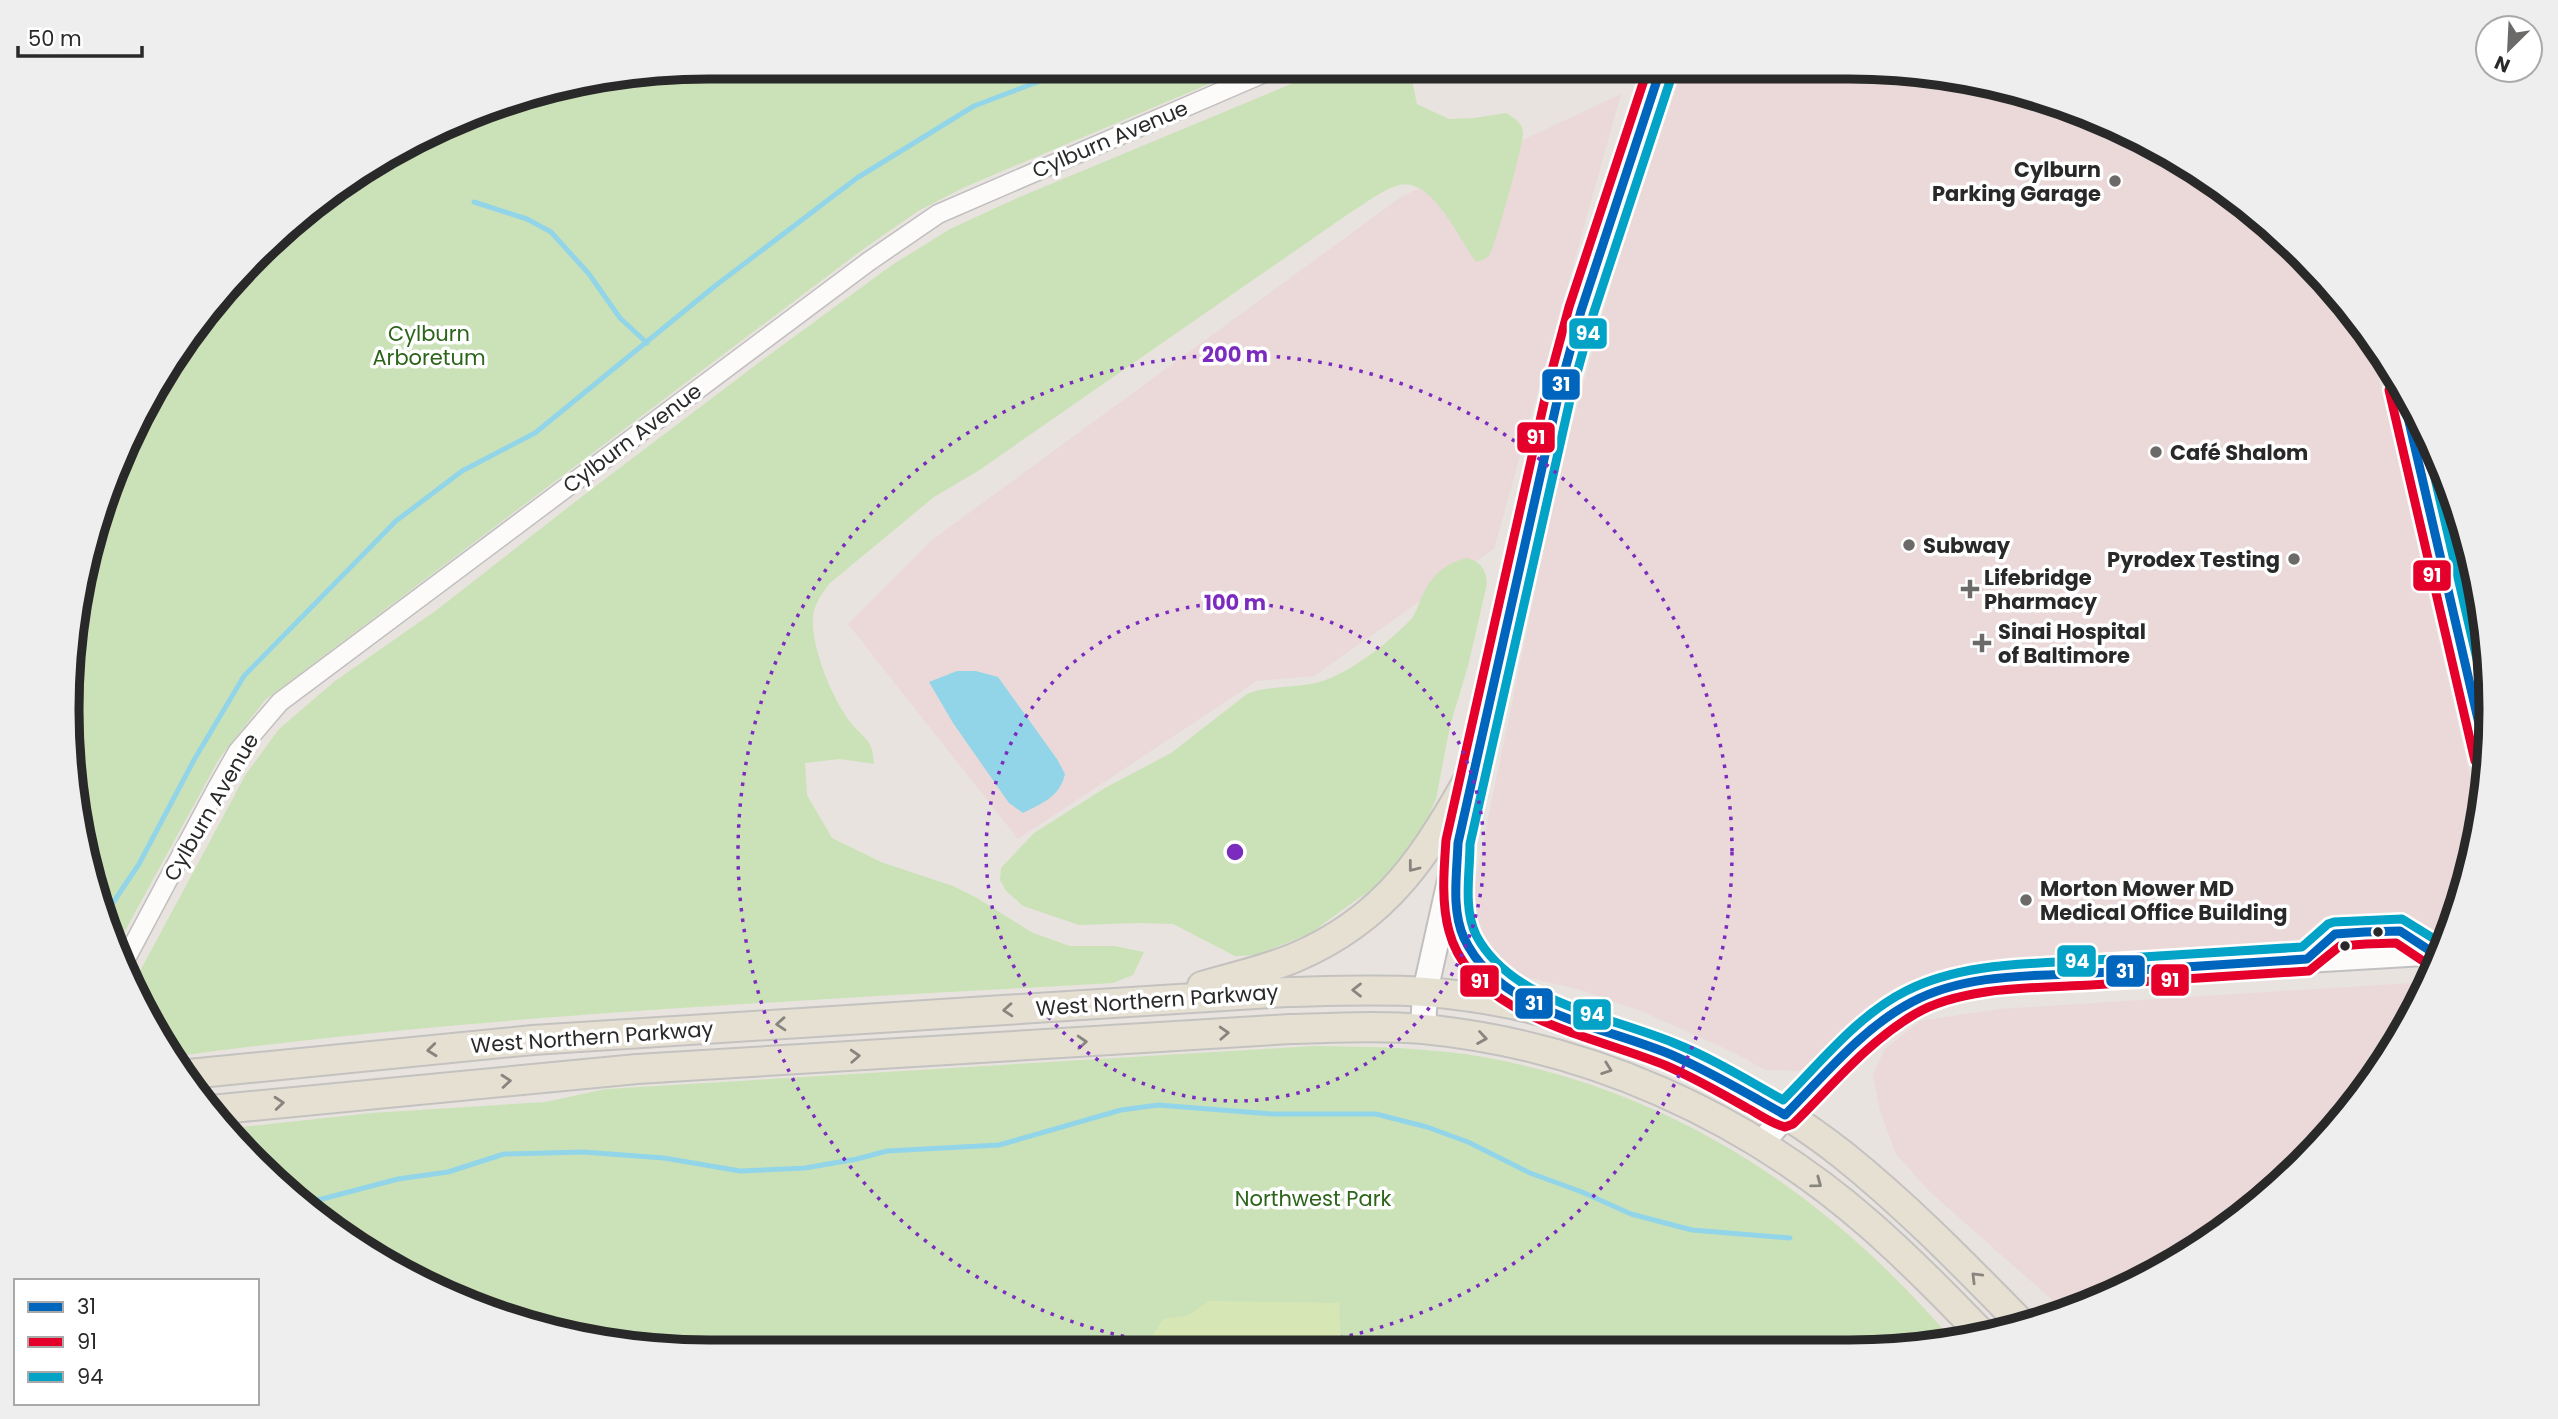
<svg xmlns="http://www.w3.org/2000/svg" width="2558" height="1419" viewBox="0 0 2558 1419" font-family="Poppins,sans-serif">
  <rect width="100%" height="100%" fill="#e8e3de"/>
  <path fill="#ead9d8" d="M 1683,68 L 1890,68 L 2015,89 L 2170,152 L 2272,226 L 2358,318 L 2369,335 L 2480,820 L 2458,916 L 2451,931 L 2031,958 L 1950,970 L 1902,984 L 1883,995 L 1800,1071 L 1765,1070 L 1735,1053 L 1641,1011 L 1581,990 L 1516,975 L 1492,959 L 1482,947 L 1476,933 L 1470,906 L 1561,465 L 1616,266 Z
    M 1621,94 L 1494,549 L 1314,676 L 1257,681 L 1018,839 L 848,624 L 932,540 L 1401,197 Z
    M 2428,982 L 2406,1031 L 2332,1134 L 2205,1244 L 2067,1313 L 1929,1191 L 1896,1154 L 1880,1111 L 1873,1074 L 1885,1049 L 1920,1021 L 1999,1009 Z"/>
  <path fill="#cbe2b8" d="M 709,67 L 1249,67 L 965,187 L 918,211 L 862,250 L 265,700 L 219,759 L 114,951 L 68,752 L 88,543 L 175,353 L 318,200 L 502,101 Z
    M 1332,67 L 1437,67 L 1431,68 L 1412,80 L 1417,104 L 1449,119 L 1474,118 L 1506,113 C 1514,118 1522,122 1523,132 C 1524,143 1496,243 1490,254 C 1486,259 1482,260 1476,262 C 1460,241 1432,176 1399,185 C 1382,190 1366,203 1351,212 L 978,471 L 934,497 L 830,583 C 823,592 817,600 814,611 C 807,640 833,701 851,723 C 866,741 872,738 874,764 L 840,759 L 805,763 L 807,795 L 832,838 L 881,862 L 953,886 L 977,898 L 1033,933 L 1070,946 L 1114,946 L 1144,952 L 1133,975 L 1113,983 C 801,1001 488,1014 178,1056 L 133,984 L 246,774 L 279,729 L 335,681 L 438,609 L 580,498 L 761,361 L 892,265 L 950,229 L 1015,199 Z
    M 1467,558 C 1481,562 1486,569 1487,584 L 1468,666 L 1450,726 L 1436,799 L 1426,822 L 1405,851 L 1389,880 L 1359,898 L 1311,933 L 1257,955 L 1235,956 L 1173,924 L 1138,923 L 1079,925 L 1023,906 L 1006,891 L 1000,880 L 1001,868 L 1034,833 L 1105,788 L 1171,753 L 1247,694 C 1267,686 1288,688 1310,684 C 1342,680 1390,642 1412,618 C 1416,613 1418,605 1421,599 C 1430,577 1443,564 1467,558 Z
    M 1314,1046 C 1372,1047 1431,1047 1489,1058 C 1679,1094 1830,1196 1954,1342 L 1932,1347 L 668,1351 L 543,1330 L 388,1267 L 223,1129 L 371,1113 L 545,1102 L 606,1089 Z"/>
  <path fill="#d6e6b5" d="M 1209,1301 L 1339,1303 L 1341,1349 L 1146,1350 L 1146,1346 L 1163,1319 L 1189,1315 Z"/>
  <path fill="#93d5e8" d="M 957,671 L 976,671 L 998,677 L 1057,759 L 1065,774 C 1060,797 1042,803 1023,813 L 1009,803 L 953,723 L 929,682 Z"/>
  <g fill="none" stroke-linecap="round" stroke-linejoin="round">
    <path stroke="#93d5e8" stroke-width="5" d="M 474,202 L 527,219 L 551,232 L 589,274 L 620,318 L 647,343
      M 106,913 L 139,864 L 194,760 L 244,676 L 396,521 L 462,471 L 535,433 L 715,286 L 857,178 L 974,106 L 1077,67
      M 307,1200 L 322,1199 L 398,1179 L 448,1172 L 504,1154 L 583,1152 L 664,1158 L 740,1171 L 805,1168 L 857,1159 L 887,1151 L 999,1145 L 1121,1110 L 1158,1105 L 1272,1114 L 1376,1114 L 1427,1127 L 1468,1142 L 1530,1173 L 1582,1192 L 1631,1214 L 1692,1230 L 1790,1238"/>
    <defs>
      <path id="street" d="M 2401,387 L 2487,758
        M 2450,597 L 2477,591
        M 122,966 L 217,788 L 238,751 L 280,702 L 868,262 L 938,214 L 1278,67"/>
      <path id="secondary" d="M 1423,1029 L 1425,992 L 1560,388 L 1581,311 L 1661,68
        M 1761,1144 C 1786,1113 1815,1086 1844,1058 C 1866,1037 1886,1013 1914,1000 C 1943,986 1977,983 2009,978 L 2441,952"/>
      <path id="primary" d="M 1458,843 C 1458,884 1450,934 1481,968 C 1494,982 1514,991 1531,1000
        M 1202,986 C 1233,977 1265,970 1294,958 C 1389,918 1427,853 1475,768
        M 189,1074 L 533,1040 L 1287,992 C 1333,991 1379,989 1425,992 C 1566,1002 1732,1067 1843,1155 C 1908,1207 1966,1267 2024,1326
        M 211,1110 L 637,1069 L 1290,1029 C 1334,1028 1379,1025 1423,1029 C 1588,1045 1744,1115 1869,1224 C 1909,1259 1946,1297 1983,1335"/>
    </defs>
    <use href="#street" stroke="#c1bfc0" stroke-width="21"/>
    <use href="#secondary" stroke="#c1bfc0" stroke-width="28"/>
    <use href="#primary" stroke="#c4c2c0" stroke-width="32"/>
    <use href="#street" stroke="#fcfbfa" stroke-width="18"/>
    <use href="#secondary" stroke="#fcfbfa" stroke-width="24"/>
    <use href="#primary" stroke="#e6e0d3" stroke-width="28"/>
    <defs>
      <path id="bus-1" d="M 1661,68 L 1581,311 L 1560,388 L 1458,843 C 1457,873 1451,910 1464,938 C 1499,1013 1604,1026 1672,1055 C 1711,1072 1748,1094 1785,1115 C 1824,1076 1862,1028 1912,1002 C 1966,973 2035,976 2094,973 C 2165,968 2236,964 2307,959 L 2335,934 L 2365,932 L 2400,931 L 2432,952 L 2441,952
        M 2401,387 L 2487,758"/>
      <path id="bus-2" d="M 1648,68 L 1569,307 L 1548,385 L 1446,840 C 1444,869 1441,902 1449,931 C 1472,1018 1596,1036 1667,1066 C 1694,1078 1721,1093 1747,1108 C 1759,1114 1772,1124 1785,1127 L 1793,1124 C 1831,1087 1867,1042 1915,1014 C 1962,986 2037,988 2091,985 C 2164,980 2237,976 2309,971 L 2340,946 L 2366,944 L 2396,943 L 2426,963 L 2436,964
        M 2389,390 L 2475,761"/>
      <path id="bus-3" d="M 1673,72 L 1593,315 L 1572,391 L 1470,844 C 1470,873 1463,908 1476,935 C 1511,1002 1609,1016 1674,1043 C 1712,1058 1747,1080 1783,1100 C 1821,1062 1858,1015 1906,991 C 1963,962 2033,964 2095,960 C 2164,956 2233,951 2302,947 L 2328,924 L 2334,922 L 2402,919 L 2436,940 L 2441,940
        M 2421,418 L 2489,711"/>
    </defs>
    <use href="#bus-1" stroke="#fff" stroke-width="14"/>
    <use href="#bus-2" stroke="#fff" stroke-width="14"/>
    <use href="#bus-3" stroke="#fff" stroke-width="14"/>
    <use href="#bus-1" stroke="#0065bd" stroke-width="9"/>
    <use href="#bus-2" stroke="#e4002b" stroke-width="9"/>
    <use href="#bus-3" stroke="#02a3c6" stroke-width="9"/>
  </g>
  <defs><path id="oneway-chevron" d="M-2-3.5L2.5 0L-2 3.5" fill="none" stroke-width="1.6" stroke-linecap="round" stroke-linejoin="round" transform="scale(1.75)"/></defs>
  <g stroke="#88847e">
    <use href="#oneway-chevron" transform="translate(1413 867) rotate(128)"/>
    <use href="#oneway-chevron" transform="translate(1357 990) rotate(180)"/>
    <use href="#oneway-chevron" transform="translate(1008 1010) rotate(176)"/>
    <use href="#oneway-chevron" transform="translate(781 1024) rotate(176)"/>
    <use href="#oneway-chevron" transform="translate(1224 1033) rotate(-3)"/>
    <use href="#oneway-chevron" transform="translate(1482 1038) rotate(9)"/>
    <use href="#oneway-chevron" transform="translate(1082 1042) rotate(-3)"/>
    <use href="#oneway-chevron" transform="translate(432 1050) rotate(174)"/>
    <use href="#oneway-chevron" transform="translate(855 1056) rotate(-3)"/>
    <use href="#oneway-chevron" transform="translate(1607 1069) rotate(20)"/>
    <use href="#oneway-chevron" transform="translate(506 1081) rotate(-5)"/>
    <use href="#oneway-chevron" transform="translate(279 1103) rotate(-5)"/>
    <use href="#oneway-chevron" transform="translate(1817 1183) rotate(36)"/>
    <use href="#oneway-chevron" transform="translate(1976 1277) rotate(-135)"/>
  </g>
  <g fill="none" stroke="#7b2cbf" stroke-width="3.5" stroke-dasharray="3.5 7">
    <circle cx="1235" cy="852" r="249"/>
    <circle cx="1235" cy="852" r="497"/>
  </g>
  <g fill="#6c6a68" stroke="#fff" stroke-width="2.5">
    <circle cx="2115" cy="181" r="7"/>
    <circle cx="2156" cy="452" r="7"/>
    <circle cx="1909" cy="545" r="7"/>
    <circle cx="2294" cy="559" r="7"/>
    <path d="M1966.5 578.5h7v7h7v7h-7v7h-7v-7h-7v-7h7z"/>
    <path d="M1978.5 632.5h7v7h7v7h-7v7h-7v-7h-7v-7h7z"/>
    <circle cx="2026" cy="900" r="7"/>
  </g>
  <g fill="#292929" stroke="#fff" stroke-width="2.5">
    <circle cx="2378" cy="932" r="6"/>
    <circle cx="2345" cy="946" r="6"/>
  </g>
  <g text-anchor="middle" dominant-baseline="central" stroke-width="7" stroke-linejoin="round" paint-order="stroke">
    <g font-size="21" fill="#292929" stroke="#fff">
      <text transform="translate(1110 139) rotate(-23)">Cylburn Avenue</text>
      <text transform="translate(632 438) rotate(-37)">Cylburn Avenue</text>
      <text transform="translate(211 807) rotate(-60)">Cylburn Avenue</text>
      <text transform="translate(1157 1000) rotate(-4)">West Northern Parkway</text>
      <text transform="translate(592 1037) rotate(-4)">West Northern Parkway</text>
    </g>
    <g font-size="21" font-weight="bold" fill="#292929" stroke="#fff" text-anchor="start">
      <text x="2101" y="169" text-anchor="end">Cylburn<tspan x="2101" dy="24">Parking Garage</tspan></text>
      <text x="2170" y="452">Café Shalom</text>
      <text x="1923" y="545">Subway</text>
      <text x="2280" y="559" text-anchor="end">Pyrodex Testing</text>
      <text x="1984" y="577">Lifebridge<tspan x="1984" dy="24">Pharmacy</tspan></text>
      <text x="1998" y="631">Sinai Hospital<tspan x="1998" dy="24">of Baltimore</tspan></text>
      <text x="2040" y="888">Morton Mower MD<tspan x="2040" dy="24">Medical Office Building</tspan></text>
    </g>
    <g font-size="21" fill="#2c651a" stroke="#fff">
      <text x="429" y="333">Cylburn<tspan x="429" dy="24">Arboretum</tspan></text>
      <text x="1313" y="1198">Northwest Park</text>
    </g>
  </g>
  <path d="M0 0H2558V1419H0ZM709 79H1849A630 630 0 0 1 2479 709V710A630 630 0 0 1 1849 1340H709A630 630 0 0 1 79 710V709A630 630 0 0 1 709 79Z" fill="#eee" fill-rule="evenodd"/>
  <path fill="none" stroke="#292929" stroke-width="9" d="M709 79H1849A630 630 0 0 1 2479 709V710A630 630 0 0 1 1849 1340H709A630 630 0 0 1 79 710V709A630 630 0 0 1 709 79Z"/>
  <circle cx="1235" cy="852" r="10" fill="#7b2cbf" stroke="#fff" stroke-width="3.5"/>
  <g font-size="21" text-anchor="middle" font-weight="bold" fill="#7b2cbf" stroke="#fff" stroke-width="7" stroke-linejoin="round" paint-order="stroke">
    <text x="1235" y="362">200 m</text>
    <text x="1235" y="610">100 m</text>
  </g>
  <g stroke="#fff" stroke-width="2.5">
    <rect x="1568" y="317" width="40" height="33" rx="7" fill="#02a3c6"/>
    <rect x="1541" y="368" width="40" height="33" rx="7" fill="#0065bd"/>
    <rect x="1516" y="421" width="40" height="33" rx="7" fill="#e4002b"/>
    <rect x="2412" y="559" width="40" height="33" rx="7" fill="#e4002b"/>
    <rect x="2056" y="944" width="41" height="34" rx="7" fill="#02a3c6"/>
    <rect x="2105" y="954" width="41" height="34" rx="7" fill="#0065bd"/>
    <rect x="2150" y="963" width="40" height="34" rx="7" fill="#e4002b"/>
    <rect x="1459" y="964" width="41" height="34" rx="7" fill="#e4002b"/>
    <rect x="1514" y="987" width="40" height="33" rx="7" fill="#0065bd"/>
    <rect x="1572" y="998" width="40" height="33" rx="7" fill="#02a3c6"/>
  </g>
  <g font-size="19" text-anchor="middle" font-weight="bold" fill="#fff">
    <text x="1588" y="340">94</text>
    <text x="1561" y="391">31</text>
    <text x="1536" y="444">91</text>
    <text x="2432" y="582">91</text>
    <text x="2077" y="968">94</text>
    <text x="2125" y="978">31</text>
    <text x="2170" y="987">91</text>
    <text x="1480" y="988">91</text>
    <text x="1534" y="1010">31</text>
    <text x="1592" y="1021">94</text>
  </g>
  <rect x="14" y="1279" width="245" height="126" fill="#ffffff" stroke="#a9a9a9" stroke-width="2"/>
  <rect x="28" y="1302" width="35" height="10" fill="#0065bd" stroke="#a9a9a9" stroke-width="2"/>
  <text x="77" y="1314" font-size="21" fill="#292929">31</text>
  <rect x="28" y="1337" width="35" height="10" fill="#e4002b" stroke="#a9a9a9" stroke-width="2"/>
  <text x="77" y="1349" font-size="21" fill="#292929">91</text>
  <rect x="28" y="1372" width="35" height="10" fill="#02a3c6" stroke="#a9a9a9" stroke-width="2"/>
  <text x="77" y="1384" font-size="21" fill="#292929">94</text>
  <g transform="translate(2509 49) rotate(204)"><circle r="33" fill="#ffffff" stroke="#a9a9a9" stroke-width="2"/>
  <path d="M0-5L12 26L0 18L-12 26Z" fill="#6c6a68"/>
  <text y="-10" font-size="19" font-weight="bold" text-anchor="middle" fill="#292929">N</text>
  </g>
  <path d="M18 46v10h124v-10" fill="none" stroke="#292929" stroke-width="3.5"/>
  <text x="28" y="46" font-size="21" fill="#292929" stroke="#ffffff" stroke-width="5" paint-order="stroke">50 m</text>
</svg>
